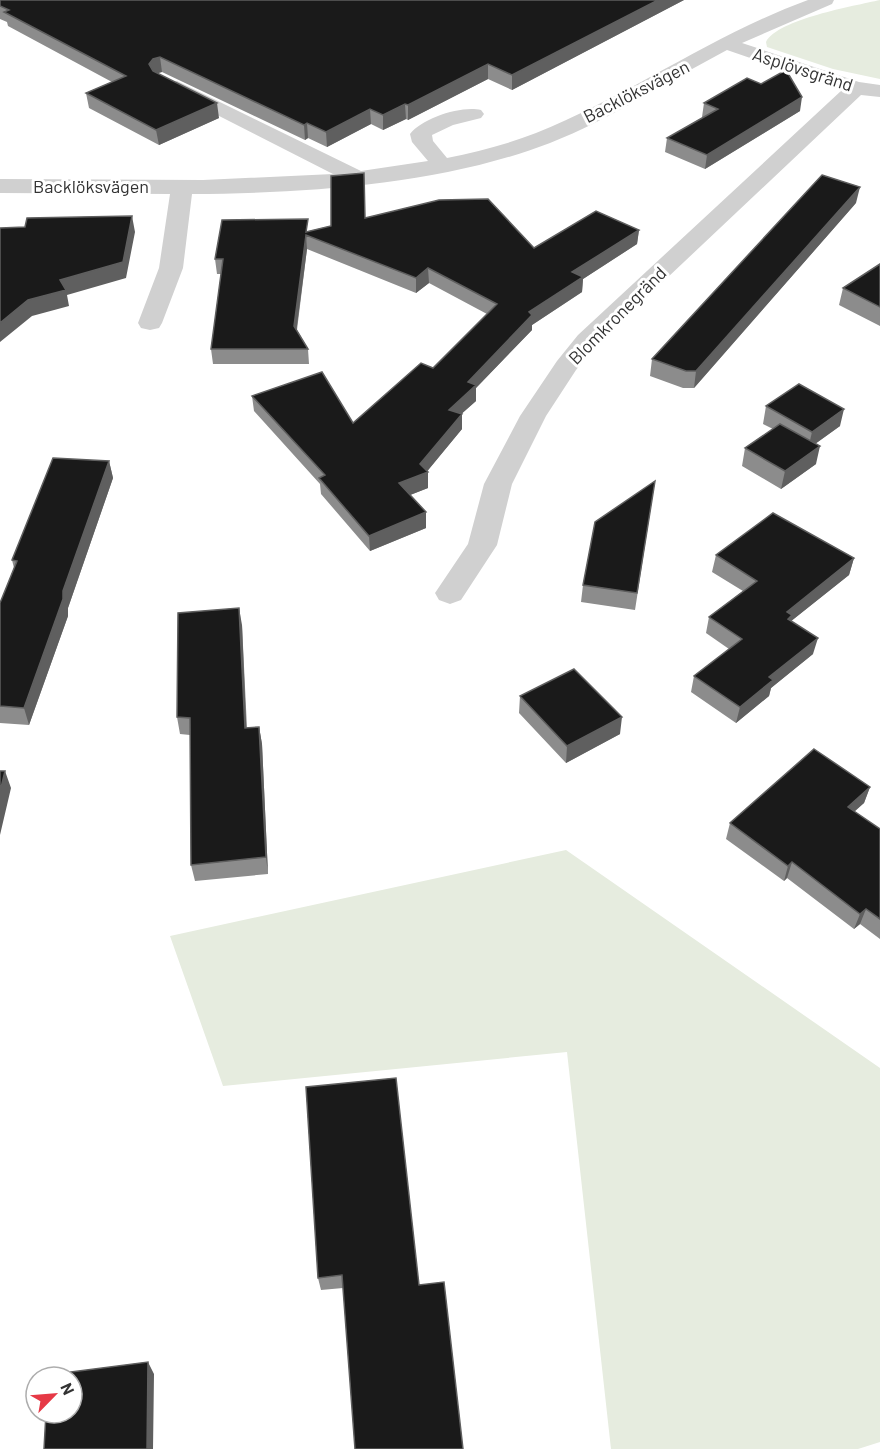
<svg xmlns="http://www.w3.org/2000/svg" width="880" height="1449" viewBox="0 0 880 1449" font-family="Barlow,sans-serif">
  <rect width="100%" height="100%" fill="#fff"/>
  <path fill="#e6ecdf" d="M 880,0 L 880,79 L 833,69 L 767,47 L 766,42 C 778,19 854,6 880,0 Z
    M 566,850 L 880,1068 L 880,1442 L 858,1449 L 611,1449 L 567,1052 L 223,1086 L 170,936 Z"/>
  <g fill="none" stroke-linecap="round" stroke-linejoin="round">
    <path fill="#d0d0d0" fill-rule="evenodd" d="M 808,0 L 834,0 L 832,4 L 742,43 L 859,82 L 880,85 L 880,97 L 861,95 L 596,345 L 576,370 L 546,416 L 512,484 L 497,545 L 461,600 L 450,604 L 439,600 L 435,593 L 468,544 L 484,484 L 520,416 L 557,361 L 578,335 L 842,90 L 727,50 C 668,81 611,119 550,143 C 440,185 309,193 192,194 L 183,268 L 162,323 L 159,328 L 150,330 L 141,328 L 138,323 L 159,268 L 170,194 L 0,193 L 0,179 L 203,180 L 333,174 L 170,91 L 167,87 L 170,83 L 177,81 L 361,171 L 428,161 L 412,142 L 410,134 C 422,118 462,105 481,110 L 484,114 L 481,118 L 453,125 L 432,135 L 433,141 L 447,158 C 477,152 508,144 536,133 C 629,96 712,35 808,0 Z"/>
  </g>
  <path fill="#8c8c8c" d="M 0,0 L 684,0 L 512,90 L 488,79 L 408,120 L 406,119 L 383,130 L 371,124 L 327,147 L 308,138 L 305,140 L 162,72 L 157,73 L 219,118 L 159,145 L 89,108 L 86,93 L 112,82 L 8,26 L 7,22 L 0,19 Z
    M 704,103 L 800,111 L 705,169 L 665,152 L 667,138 L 703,117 L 702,117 Z
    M 856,203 L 694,388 L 683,388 L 650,376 L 652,359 Z
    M 366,217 L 534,248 L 639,230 L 637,244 L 583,279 L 582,292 L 532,325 L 532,330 L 476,388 L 476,401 L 461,414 L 462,414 L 462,429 L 427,471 L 428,488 L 410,495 L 426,528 L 370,551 L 321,494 L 320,484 L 254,411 L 252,396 L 353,423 L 433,368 L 487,314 L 429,283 L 416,293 L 307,249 L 297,330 L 308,349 L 309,364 L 213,364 L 211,349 L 221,274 L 217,274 L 215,259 L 309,231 Z
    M 880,264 L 880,326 L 839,305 L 843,288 Z
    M 766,406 L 840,426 L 815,444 L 816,464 L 781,489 L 742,466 L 745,448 L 773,429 L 763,424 Z
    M 109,461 L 113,478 L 68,608 L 68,616 L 29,725 L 0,723 L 0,603 L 14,568 L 12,560 Z
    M 655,481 L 635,610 L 581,602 L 583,585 Z
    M 716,555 L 854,558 L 849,575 L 791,621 L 813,654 L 771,688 L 769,696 L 736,723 L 691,692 L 694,676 L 729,649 L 706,633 L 709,617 L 743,591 L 712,572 Z
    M 242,625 L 247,728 L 259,727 L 262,744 L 268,874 L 195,881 L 191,865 L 190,735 L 180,734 L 177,717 Z
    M 520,696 L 620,734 L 566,763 L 519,713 Z
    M 870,787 L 864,803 L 854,811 L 880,829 L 880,939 L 860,924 L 854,929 L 787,878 L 784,881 L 726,839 L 730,823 Z
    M 306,1087 L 419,1285 L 343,1288 L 321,1290 L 318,1278 Z"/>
  <path fill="#5f5f5f" d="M 658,0 L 684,0 L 512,90 L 512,75 Z
    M 160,57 L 162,72 L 155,74 L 151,79 L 149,64 L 153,59 Z
    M 488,64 L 488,79 L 408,120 L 408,105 Z
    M 802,97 L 800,111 L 705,169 L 707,155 Z
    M 217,103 L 219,118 L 159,145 L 156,130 Z
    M 405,104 L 406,119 L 383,130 L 383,115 Z
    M 370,109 L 371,124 L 327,147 L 326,132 Z
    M 307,123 L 308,138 L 305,140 L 304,125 Z
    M 860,187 L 856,203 L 694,388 L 696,371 Z
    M 132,216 L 135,232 L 126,278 L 67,295 L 69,306 L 32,316 L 0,342 L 0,323 L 28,300 L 60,280 Z
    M 639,230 L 637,244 L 583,279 L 582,292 L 532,325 L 532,330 L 476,388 L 476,401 L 449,425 L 449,410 L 468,382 L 529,312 L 572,272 Z
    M 306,235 L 307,249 L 295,341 L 294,326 Z
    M 428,268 L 429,283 L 416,293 L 416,278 Z
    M 844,409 L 840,426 L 808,449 L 812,432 Z
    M 462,414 L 462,429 L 425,474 L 428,472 L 428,488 L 400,499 L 399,483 L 420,464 Z
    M 820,446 L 816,464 L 781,489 L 785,471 Z
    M 109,461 L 113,478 L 68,608 L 68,616 L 29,725 L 24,708 L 63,591 Z
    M 426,512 L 426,528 L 370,551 L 369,536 Z
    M 854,558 L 849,575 L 790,622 L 788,632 L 787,612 Z
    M 239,608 L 242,625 L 247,745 L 245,728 Z
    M 818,638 L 813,654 L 771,688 L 769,696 L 736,723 L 740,707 L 769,677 Z
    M 622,717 L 620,734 L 566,763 L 567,746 Z
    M 259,727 L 262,744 L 268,874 L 266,857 Z
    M 5,771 L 11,788 L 0,835 L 0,792 Z
    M 870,787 L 864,803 L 842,823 L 848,807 Z
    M 792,862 L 787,878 L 784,881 L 788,866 Z
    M 866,909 L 860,924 L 854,929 L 860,914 Z
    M 148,1362 L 154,1374 L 153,1449 L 147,1449 Z"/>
  <path fill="#1a1a1a" stroke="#5f5f5f" stroke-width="1.5" d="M 0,0 L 658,0 L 512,75 L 488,64 L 408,105 L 405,104 L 383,115 L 370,109 L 326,132 L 307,123 L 304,125 L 160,57 L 153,59 L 149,64 L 153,71 L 217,103 L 156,130 L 86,93 L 126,76 L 4,12 L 9,10 L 0,6 Z
    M 786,70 L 802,97 L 707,155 L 667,138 L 718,109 L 704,103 L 747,78 L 761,84 Z
    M 364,173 L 365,218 L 439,200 L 488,199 L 534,248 L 596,211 L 639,230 L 572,272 L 583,277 L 529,312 L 532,315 L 468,382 L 476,385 L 449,410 L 462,414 L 420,464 L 428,472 L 399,483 L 426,512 L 369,536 L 319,478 L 325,475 L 252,396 L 322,372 L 353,423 L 421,363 L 433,368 L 497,304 L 428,268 L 416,278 L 306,235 L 294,326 L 308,349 L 211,349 L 223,259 L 215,259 L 222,220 L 308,219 L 306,232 L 331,226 L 331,176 Z
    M 822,175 L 860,187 L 696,371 L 686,371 L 652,359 Z
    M 132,216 L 123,262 L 60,280 L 66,290 L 28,300 L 0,323 L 0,228 L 25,227 L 27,218 Z
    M 880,264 L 880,307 L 843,288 Z
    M 799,384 L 844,409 L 812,432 L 766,406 Z
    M 780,424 L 820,446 L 785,471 L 745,448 Z
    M 53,458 L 109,461 L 63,591 L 63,599 L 24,708 L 0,706 L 0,603 L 17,561 L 12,560 Z
    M 655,481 L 637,593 L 583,585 L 595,522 Z
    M 773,513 L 854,558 L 787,612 L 792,615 L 788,619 L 818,638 L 769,677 L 773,680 L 740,707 L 694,676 L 742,639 L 709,617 L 757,581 L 716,555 Z
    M 239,608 L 245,728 L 259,727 L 266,857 L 191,865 L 190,718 L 177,717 L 178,613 Z
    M 574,669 L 622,717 L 567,746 L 520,696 Z
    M 814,749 L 870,787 L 848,807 L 880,829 L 880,919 L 866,909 L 860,914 L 792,862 L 788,866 L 730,823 Z
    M 0,771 L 5,771 L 0,792 Z
    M 396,1078 L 419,1285 L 444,1282 L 463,1449 L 355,1449 L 342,1275 L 318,1278 L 306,1087 Z
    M 148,1362 L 147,1449 L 44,1449 L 46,1413 L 72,1413 L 72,1377 L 48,1377 L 48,1375 Z"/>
  <g text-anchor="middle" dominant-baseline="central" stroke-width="6" stroke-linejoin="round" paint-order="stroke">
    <g font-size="18" fill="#333" stroke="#fff">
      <text transform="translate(803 69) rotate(18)">Asplövsgränd</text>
      <text transform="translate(636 91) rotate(-27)">Backlöksvägen</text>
      <text x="91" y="186">Backlöksvägen</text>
      <text transform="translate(617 315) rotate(-45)">Blomkronegränd</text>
    </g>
  </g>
  <g transform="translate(54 1395) rotate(65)"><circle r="28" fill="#ffffff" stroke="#adadad" stroke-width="1.5"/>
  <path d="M0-4.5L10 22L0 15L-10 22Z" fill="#e63946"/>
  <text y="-9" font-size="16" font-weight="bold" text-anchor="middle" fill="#333333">N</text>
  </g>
</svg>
